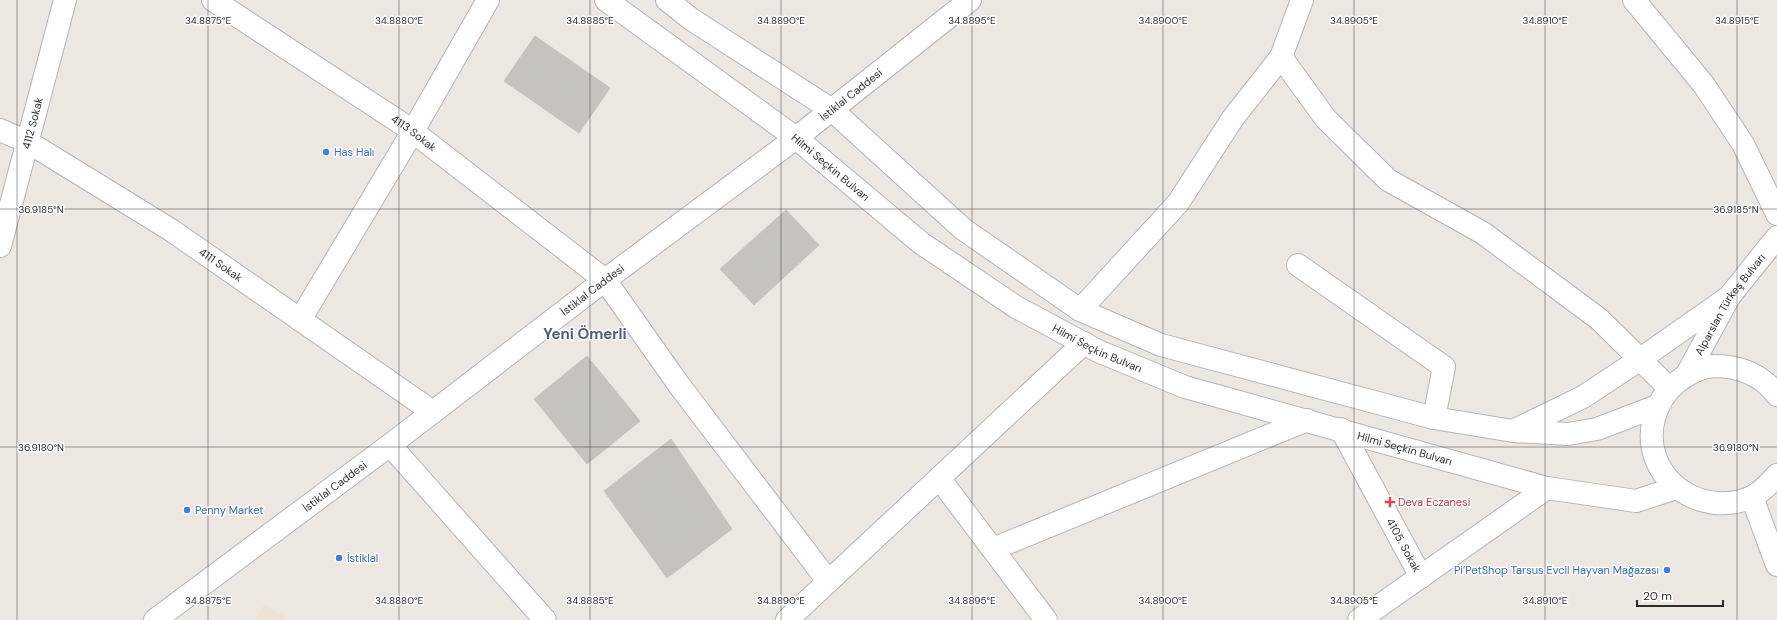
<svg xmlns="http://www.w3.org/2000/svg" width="1777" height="620" viewBox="0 0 1777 620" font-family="'DM Sans',sans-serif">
  <rect width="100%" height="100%" fill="#ede7e2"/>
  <path fill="#ede2d3" d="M 264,605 L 291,620 L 255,620 Z"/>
  <path fill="#c6c2bd" stroke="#c9c3bb" d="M 535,36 L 610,88 L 579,133 L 504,81 Z
    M 786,210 L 819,245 L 754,305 L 720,269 Z
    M 587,356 L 640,421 L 587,464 L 534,399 Z
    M 671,439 L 732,529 L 667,578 L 604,491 Z"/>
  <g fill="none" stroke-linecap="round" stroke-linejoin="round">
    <defs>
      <g id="street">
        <path id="s1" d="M 213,0 L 407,127 L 605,280 L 679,385 L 828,581"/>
        <path d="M 1634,0 L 1704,85 L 1743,144 L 1777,214"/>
        <path d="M 1281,57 L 1326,119 L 1388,180 L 1483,233 L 1599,319 L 1669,388"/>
        <path id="s2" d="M 0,130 L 28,142 L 171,230 L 433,412"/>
        <path id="s3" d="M 0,246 L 65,0"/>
        <path d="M 1298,265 L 1444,367 L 1434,418"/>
        <path d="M 1080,310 L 1178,203 L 1233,118 L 1281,57 L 1302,0"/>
        <path d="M 300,320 L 413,131 L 488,0"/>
        <path id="s4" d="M 1341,429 L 1421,577"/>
        <path d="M 390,445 L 545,620"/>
        <path d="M 939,478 L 1046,620"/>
        <path d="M 993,549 L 1307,420"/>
        <path d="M 787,620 L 1084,343"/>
        <path d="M 1359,620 L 1547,488"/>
      </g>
      <g id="secondary">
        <path id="s5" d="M 606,0 L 796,138 L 921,243 L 1016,307 L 1098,351 L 1185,387 L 1547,488 L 1636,501 L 1676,488"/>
        <path d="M 667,0 L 691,19 L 832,110 L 963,229 L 1080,310 L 1161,345 L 1434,418 L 1513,431 L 1568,434 L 1597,429 L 1657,406"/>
        <path id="s6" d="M 1687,374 L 1729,297 L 1777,237"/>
        <path d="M 1777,395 C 1761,374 1740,366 1714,366 C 1700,367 1687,374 1676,383 C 1665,392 1658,404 1654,418 C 1639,476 1699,520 1752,497 C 1762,492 1770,483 1777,475"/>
        <path d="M 1515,430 L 1583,397 L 1639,360 L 1729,297"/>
        <path d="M 1752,497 L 1777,565"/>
        <path id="s7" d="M 155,620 L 390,445 L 605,280 L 796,138 L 970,0"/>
      </g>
    </defs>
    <use href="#street" stroke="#b2b4bc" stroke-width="24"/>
    <use href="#secondary" stroke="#b2b4bc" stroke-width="24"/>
    <use href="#street" stroke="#fff" stroke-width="22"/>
    <use href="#secondary" stroke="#fff" stroke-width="22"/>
  </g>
  <path fill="none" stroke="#2d2d2d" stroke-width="1" stroke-opacity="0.45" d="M 17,0 L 17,620M 208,0 L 208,620M 399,0 L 399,620M 590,0 L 590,620M 781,0 L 781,620M 972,0 L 972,620M 1163,0 L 1163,620M 1354,0 L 1354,620M 1545,0 L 1545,620M 1737,0 L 1737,620M 0,209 L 1777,209M 0,447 L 1777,447"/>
  <g fill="#3f7fe0" stroke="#fff" stroke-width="1.5">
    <circle cx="326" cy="152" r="4"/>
    <circle cx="187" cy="510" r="4"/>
    <circle cx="339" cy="558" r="4"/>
    <circle cx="1667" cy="570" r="4"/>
  </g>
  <path fill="#e0444e" stroke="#fff" stroke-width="1.5" d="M1388 496h4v4h4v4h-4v4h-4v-4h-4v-4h4z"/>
  <g text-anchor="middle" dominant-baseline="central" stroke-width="3" stroke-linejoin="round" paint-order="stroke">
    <g font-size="11" fill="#2d2d2d" stroke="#fff">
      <text stroke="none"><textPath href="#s7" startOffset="872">İstiklal Caddesi</textPath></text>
      <text stroke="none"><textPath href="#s3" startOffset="127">4112 Sokak</textPath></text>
      <text stroke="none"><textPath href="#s1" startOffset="241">4113 Sokak</textPath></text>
      <text stroke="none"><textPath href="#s5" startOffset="280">Hilmi Seçkin Bulvarı</textPath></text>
      <text stroke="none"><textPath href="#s2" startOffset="259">4111 Sokak</textPath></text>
      <text stroke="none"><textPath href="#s7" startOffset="548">İstiklal Caddesi</textPath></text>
      <text stroke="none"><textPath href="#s6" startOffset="82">Alparslan Türkeş Bulvarı</textPath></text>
      <text stroke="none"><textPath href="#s5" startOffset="604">Hilmi Seçkin Bulvarı</textPath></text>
      <text stroke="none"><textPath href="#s5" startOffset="928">Hilmi Seçkin Bulvarı</textPath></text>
      <text stroke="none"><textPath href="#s7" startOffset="224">İstiklal Caddesi</textPath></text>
      <text stroke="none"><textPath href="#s4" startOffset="132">4105. Sokak</textPath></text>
    </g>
    <g font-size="11" fill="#366cbe" stroke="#fff" text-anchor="start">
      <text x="334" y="152">Has Halı</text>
      <text x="195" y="510">Penny Market</text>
      <text x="347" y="558">İstiklal</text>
      <text x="1659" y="570" text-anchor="end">Pi’PetShop Tarsus Evcil Hayvan Mağazası</text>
    </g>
    <g font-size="11" fill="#be3a42" stroke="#fff" text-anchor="start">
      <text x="1398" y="502">Deva Eczanesi</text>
    </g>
    <g font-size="15" font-weight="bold" fill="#515c7a" stroke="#fff">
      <text x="585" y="334">Yeni Ömerli</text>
    </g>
  </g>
  <g font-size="10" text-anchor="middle" fill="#2d2d2d" stroke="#fff" stroke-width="3" stroke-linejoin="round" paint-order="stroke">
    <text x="208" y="24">34.8875°E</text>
    <text x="399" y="24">34.8880°E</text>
    <text x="590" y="24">34.8885°E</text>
    <text x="781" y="24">34.8890°E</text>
    <text x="972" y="24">34.8895°E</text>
    <text x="1163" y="24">34.8900°E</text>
    <text x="1354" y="24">34.8905°E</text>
    <text x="1545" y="24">34.8910°E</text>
    <text x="1737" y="24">34.8915°E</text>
    <text x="41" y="213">36.9185°N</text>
    <text x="1736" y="213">36.9185°N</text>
    <text x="41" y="451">36.9180°N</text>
    <text x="1736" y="451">36.9180°N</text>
    <text x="208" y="604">34.8875°E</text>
    <text x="399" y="604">34.8880°E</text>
    <text x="590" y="604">34.8885°E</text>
    <text x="781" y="604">34.8890°E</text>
    <text x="972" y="604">34.8895°E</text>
    <text x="1163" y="604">34.8900°E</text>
    <text x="1354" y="604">34.8905°E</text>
    <text x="1545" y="604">34.8910°E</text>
  </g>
  <path d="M1637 600v6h86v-6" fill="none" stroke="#2d2d2d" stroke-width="2"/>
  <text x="1643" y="600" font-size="12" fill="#2d2d2d" stroke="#ffffff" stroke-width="3" paint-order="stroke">20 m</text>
</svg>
